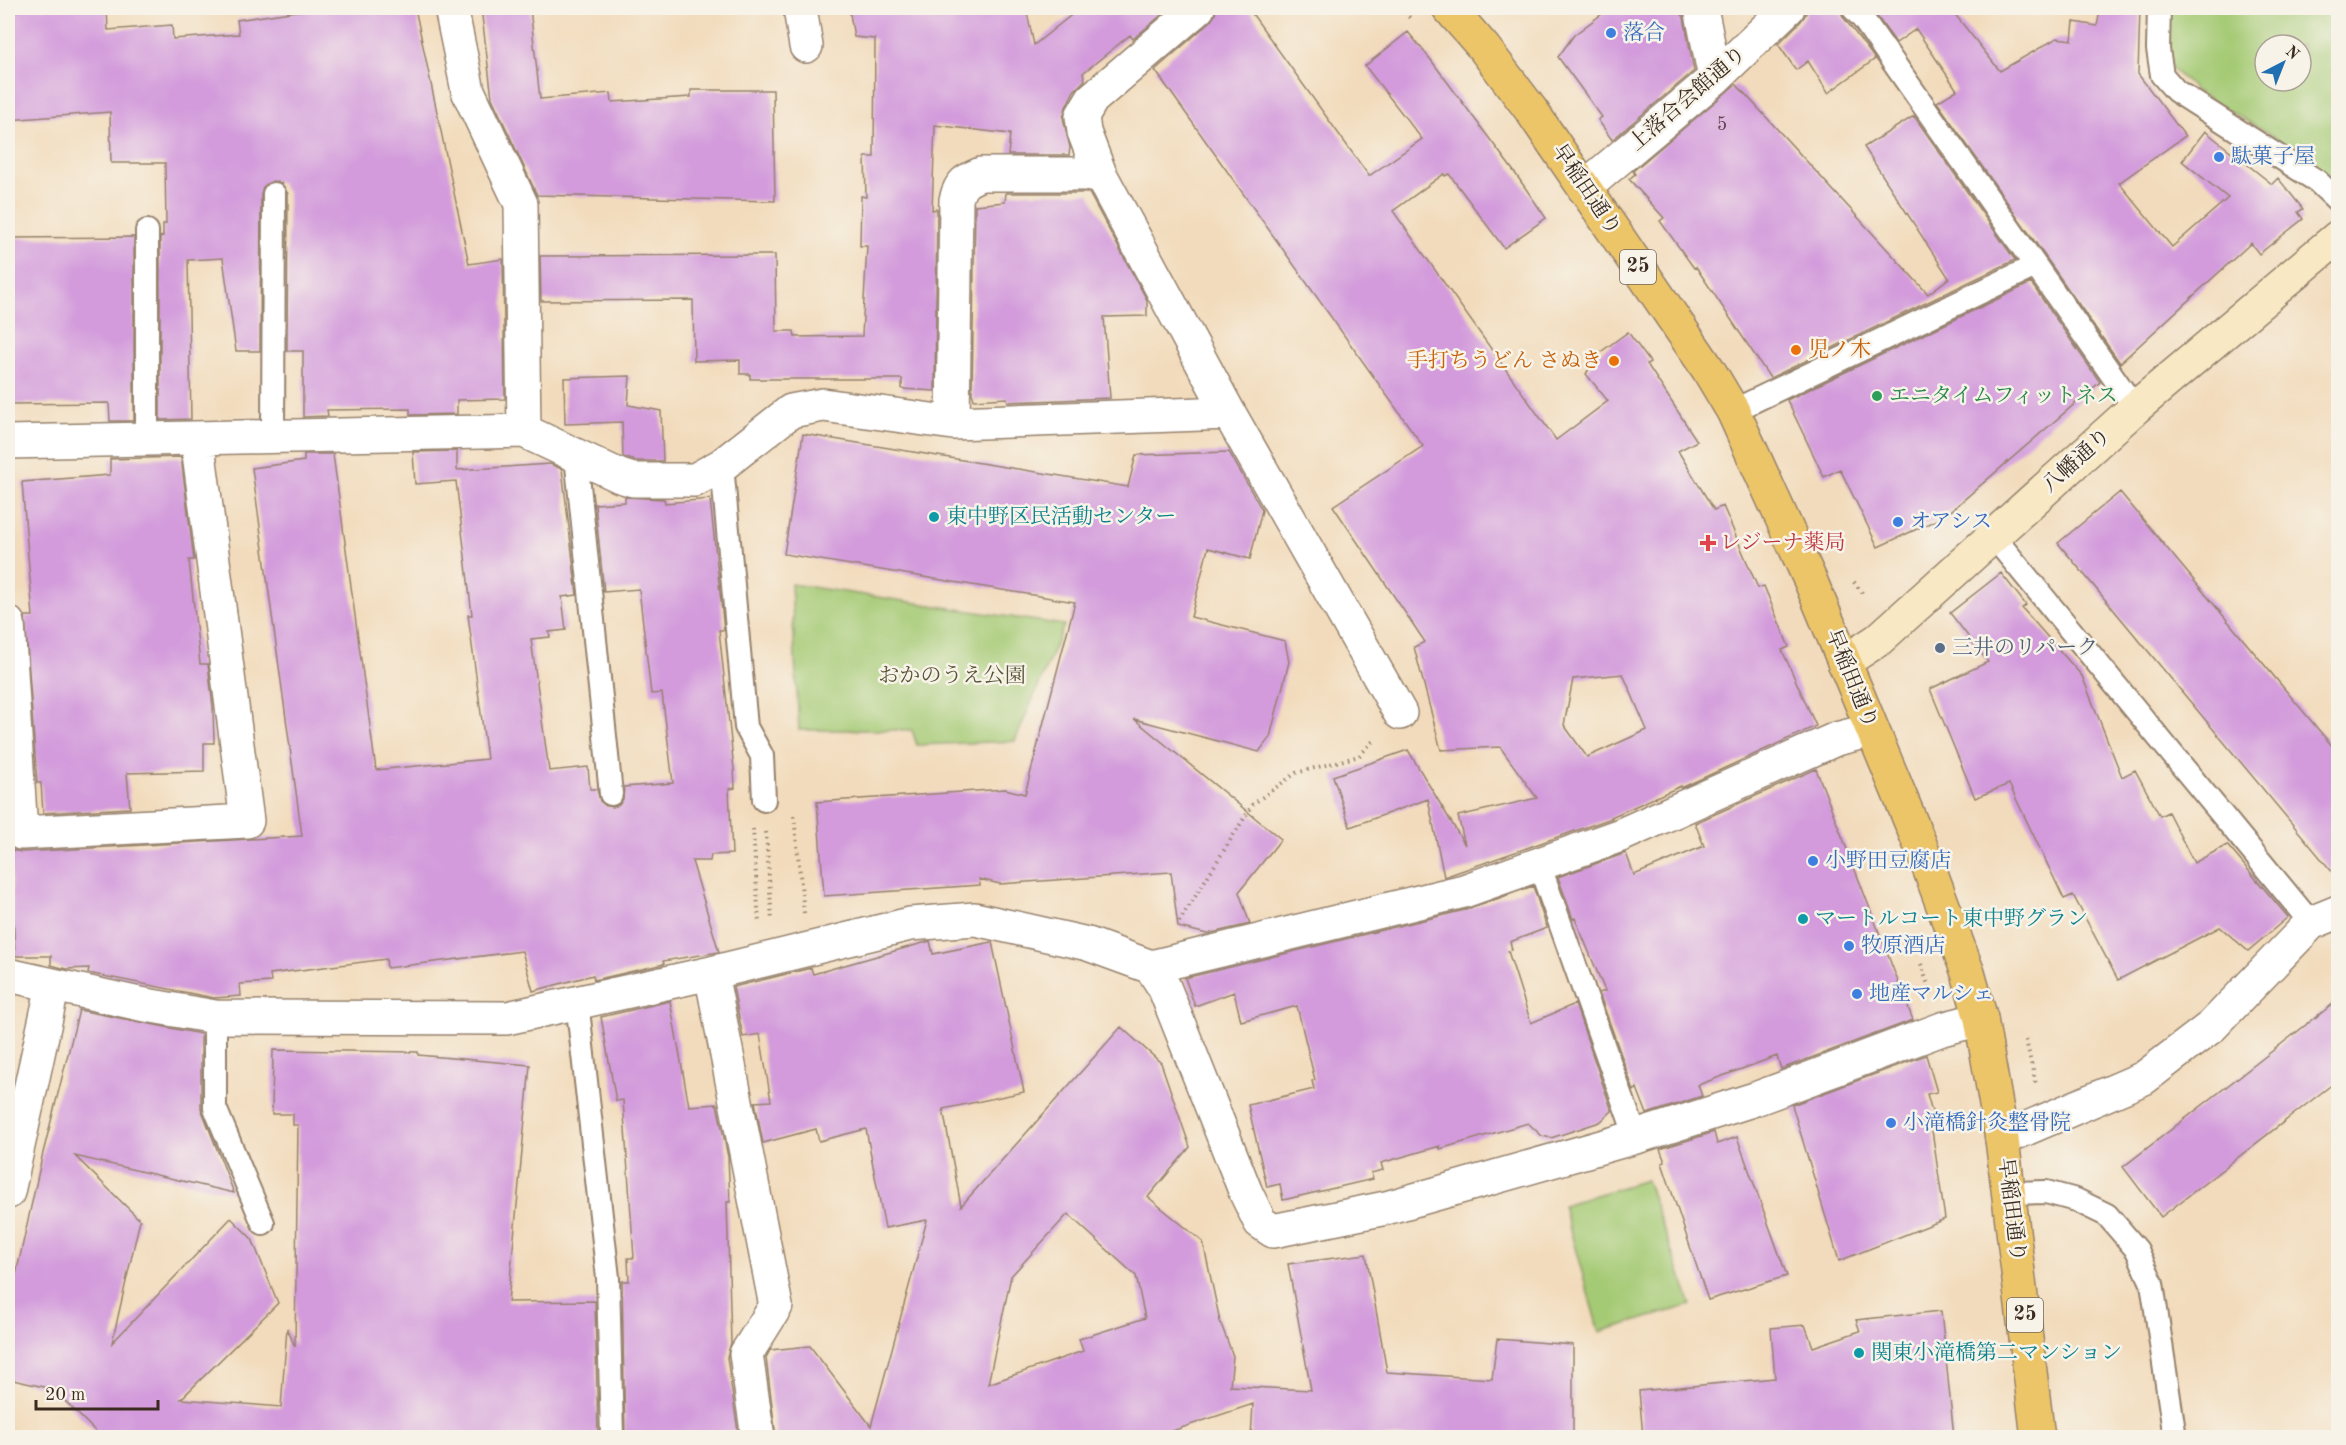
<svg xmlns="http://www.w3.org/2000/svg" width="2346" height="1445" viewBox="0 0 2346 1445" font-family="'Old Standard TT','Noto Serif JP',serif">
  <rect width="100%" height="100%" fill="#f7f3e8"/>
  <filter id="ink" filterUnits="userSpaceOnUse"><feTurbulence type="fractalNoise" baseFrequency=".0167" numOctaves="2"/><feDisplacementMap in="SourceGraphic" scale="12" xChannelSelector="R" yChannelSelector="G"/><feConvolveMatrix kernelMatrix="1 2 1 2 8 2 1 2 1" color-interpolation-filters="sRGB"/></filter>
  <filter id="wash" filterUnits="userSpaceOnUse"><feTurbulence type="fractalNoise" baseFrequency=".008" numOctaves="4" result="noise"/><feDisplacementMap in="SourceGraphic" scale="24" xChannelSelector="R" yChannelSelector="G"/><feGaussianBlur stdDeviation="1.35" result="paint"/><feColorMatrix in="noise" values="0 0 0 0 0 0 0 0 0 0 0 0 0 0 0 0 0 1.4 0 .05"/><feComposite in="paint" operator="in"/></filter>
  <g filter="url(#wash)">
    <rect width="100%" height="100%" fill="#f2dbbc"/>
    <path fill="#a5ca74" stroke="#707a49" stroke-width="1.5" fill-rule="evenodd" d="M 2167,8 L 2329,8 L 2338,18 L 2338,174 L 2331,181 L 2272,135 L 2195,91 L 2164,60 ZM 2265,45 L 2301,45 L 2301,81 L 2265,81 Z
      M 791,584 L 1064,625 L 1015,741 L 917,745 L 912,730 L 799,730 Z
      M 1646,1180 L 1691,1305 L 1599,1332 L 1563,1205 Z"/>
    <g id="blocks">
      <path fill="#d39bdc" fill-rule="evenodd" d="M 8,8 L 107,8 L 108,30 L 172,25 L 173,39 L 239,34 L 237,20 L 317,8 L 415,8 L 469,264 L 503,259 L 505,399 L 457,400 L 457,414 L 410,415 L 410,409 L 327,410 L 328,416 L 303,417 L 303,351 L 287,351 L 288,194 L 281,183 L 273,181 L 263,187 L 261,194 L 260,351 L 236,351 L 223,258 L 188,260 L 191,419 L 160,420 L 160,237 L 163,236 L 163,224 L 166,224 L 165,163 L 111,163 L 110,112 L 8,120 Z
        M 481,8 L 530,8 L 540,99 L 611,93 L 612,102 L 691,97 L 691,90 L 773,90 L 775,201 L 537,195 L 492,98 Z
        M 849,8 L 1026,8 L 1034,45 L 1080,8 L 1170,8 L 1133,39 L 1130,35 L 1083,73 L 1085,80 L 1074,91 L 1066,107 L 1063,118 L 1070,147 L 1069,155 L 1008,155 L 1010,134 L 935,125 L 932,210 L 937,209 L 935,391 L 902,389 L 902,379 L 750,379 L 750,374 L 740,374 L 740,360 L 694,361 L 693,300 L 541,301 L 540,256 L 775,255 L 776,331 L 794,331 L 795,337 L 862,336 L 867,246 L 860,246 L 861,196 L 866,197 L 865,157 L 874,157 L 875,39 L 854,37 Z
        M 1216,8 L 1248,8 L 1369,176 L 1422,139 L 1365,66 L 1408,32 L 1431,60 L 1515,173 L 1546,218 L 1504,248 L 1449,174 L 1445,176 L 1444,174 L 1393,211 L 1556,440 L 1608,401 L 1586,374 L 1598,354 L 1628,332 L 1650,362 L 1647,364 L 1697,441 L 1678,451 L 1714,510 L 1723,506 L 1758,588 L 1764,586 L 1789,647 L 1782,650 L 1816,726 L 1681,788 L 1681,786 L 1611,817 L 1612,818 L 1444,877 L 1428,799 L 1350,827 L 1333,776 L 1408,750 L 1465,845 L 1458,816 L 1537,798 L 1500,747 L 1441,750 L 1414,647 L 1425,642 L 1333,506 L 1423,446 L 1155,70 L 1210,22 L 1215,15 ZM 1623,674 L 1647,730 L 1587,757 L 1564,725 L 1573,679 Z
        M 1610,8 L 1677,8 L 1684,17 L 1694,71 L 1612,140 L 1598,120 L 1602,117 L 1558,57 L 1574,35 Z
        M 1806,8 L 1840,8 L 1843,17 L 1875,59 L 1828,93 L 1808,61 L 1796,70 L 1778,44 L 1801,21 L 1806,14 Z
        M 1871,8 L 1950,8 L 2000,71 L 2057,38 L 2072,40 L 2074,22 L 2097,26 L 2100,11 L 2113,12 L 2115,8 L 2140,8 L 2138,74 L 2185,136 L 2119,183 L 2172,247 L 2228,198 L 2182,161 L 2205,131 L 2272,184 L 2278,178 L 2303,209 L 2298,212 L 2303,219 L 2259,254 L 2251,243 L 2120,363 L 1937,102 L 1957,90 L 1916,29 L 1896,43 Z
        M 1736,84 L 1928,294 L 1949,278 L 1864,147 L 1914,116 L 2015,260 L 1770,378 L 1696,267 L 1694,268 L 1660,221 L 1664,218 L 1629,179 L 1635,174 L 1633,171 Z
        M 1006,193 L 1089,193 L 1147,300 L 1147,316 L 1104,317 L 1110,398 L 1008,402 L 1007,398 L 974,400 L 972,393 L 975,205 L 1005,202 Z
        M 134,237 L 134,421 L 110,421 L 109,403 L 8,404 L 8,238 Z
        M 2031,283 L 2100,382 L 1945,516 L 1878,547 L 1840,469 L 1824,477 L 1787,400 Z
        M 630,376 L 628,405 L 661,411 L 663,461 L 636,461 L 623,457 L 622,422 L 565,424 L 564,378 Z
        M 803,434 L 1128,487 L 1136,455 L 1229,452 L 1262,510 L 1250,559 L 1208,548 L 1191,617 L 1285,641 L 1289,662 L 1270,737 L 1259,752 L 1134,719 L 1281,839 L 1239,892 L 1250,924 L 1207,934 L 1178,927 L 1171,872 L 1000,884 L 979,879 L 980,885 L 824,896 L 817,802 L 1005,789 L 1025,794 L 1075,602 L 784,554 Z
        M 457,451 L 457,470 L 550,464 L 562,469 L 577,595 L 562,597 L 566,630 L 549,632 L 550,637 L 531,639 L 549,771 L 588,767 L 590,789 L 597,789 L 600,801 L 606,806 L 613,807 L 619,805 L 623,799 L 624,787 L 673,783 L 662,693 L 651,694 L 639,589 L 604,592 L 595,504 L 625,502 L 625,497 L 664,499 L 665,503 L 710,499 L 724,630 L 719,630 L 734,769 L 735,788 L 729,789 L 732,854 L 711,855 L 710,861 L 692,861 L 719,952 L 663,961 L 664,964 L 594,980 L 593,975 L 533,991 L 522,951 L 387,968 L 386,959 L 270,974 L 271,982 L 240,984 L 241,996 L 214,998 L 88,973 L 89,968 L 66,969 L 51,965 L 51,956 L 15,956 L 10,850 L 22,852 L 302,836 L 252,468 L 304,461 L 304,454 L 333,454 L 376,770 L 487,759 L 468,615 L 472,615 L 456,481 L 415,484 L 413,452 Z
        M 181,457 L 194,560 L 189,560 L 200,664 L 208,664 L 213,707 L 214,743 L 204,743 L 204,771 L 127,773 L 130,808 L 43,813 L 41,783 L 37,783 L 25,616 L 33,616 L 22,482 L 110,475 L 110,459 Z
        M 2120,492 L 2338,753 L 2338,879 L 2058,543 Z
        M 2001,573 L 2026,605 L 2022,608 L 2082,676 L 2122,777 L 2135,770 L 2160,816 L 2168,812 L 2194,863 L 2227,845 L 2288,917 L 2248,951 L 2220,927 L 2118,980 L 2073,895 L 2064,899 L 2009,784 L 1975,798 L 1930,689 L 1988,662 L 1950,613 Z
        M 1816,769 L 1913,1020 L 1781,1069 L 1777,1056 L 1698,1085 L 1702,1096 L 1647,1114 L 1637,1088 L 1634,1091 L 1599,993 L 1605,991 L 1575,918 L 1573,919 L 1558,877 L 1626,853 L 1634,875 L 1704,846 L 1695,823 Z
        M 1533,886 L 1547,928 L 1510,942 L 1512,950 L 1508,951 L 1531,1023 L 1575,1004 L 1612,1111 L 1600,1122 L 1551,1138 L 1542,1136 L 1528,1123 L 1440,1149 L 1440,1146 L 1381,1163 L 1383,1170 L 1371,1173 L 1373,1179 L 1283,1200 L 1280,1184 L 1267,1187 L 1248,1105 L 1314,1089 L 1312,1081 L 1315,1080 L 1297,1006 L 1241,1021 L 1234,992 L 1195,1006 L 1185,978 L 1469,909 Z
        M 930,941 L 933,954 L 992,942 L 1024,1092 L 943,1109 L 961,1206 L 1121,1027 L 1161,1063 L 1190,1147 L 1148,1197 L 1203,1242 L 1220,1321 L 1233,1356 L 1230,1386 L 1311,1390 L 1288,1264 L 1366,1254 L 1387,1372 L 1492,1379 L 1497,1339 L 1573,1345 L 1573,1437 L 1251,1437 L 1253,1404 L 1154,1437 L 776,1437 L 766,1358 L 770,1350 L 810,1346 L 871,1426 L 927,1220 L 885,1228 L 866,1129 L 819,1141 L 816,1129 L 763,1143 L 755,1102 L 771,1101 L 760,1034 L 743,1037 L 733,987 L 811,968 L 813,974 ZM 1068,1214 L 1136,1276 L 1145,1318 L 1079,1339 L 1083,1351 L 988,1384 L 1011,1276 Z
        M 2338,1000 L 2338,1080 L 2161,1217 L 2123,1167 Z
        M 670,1001 L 689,1106 L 717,1104 L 728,1157 L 730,1202 L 727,1202 L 731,1343 L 727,1357 L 738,1432 L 625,1437 L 622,1281 L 629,1281 L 628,1258 L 634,1258 L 623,1100 L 616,1101 L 601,1017 Z
        M 79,1010 L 201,1034 L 201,1108 L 234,1193 L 75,1156 L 140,1220 L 112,1343 L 231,1218 L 252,1239 L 278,1303 L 181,1399 L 281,1407 L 287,1328 L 295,1347 L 298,1125 L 293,1125 L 293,1114 L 272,1114 L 273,1050 L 418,1052 L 418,1055 L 530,1065 L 508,1302 L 595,1301 L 598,1437 L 101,1437 L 53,1389 L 8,1379 L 8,1311 L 42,1157 Z
        M 1926,1055 L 1937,1092 L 1927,1094 L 1937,1129 L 1932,1130 L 1945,1219 L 1839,1261 L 1792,1105 Z
        M 1714,1132 L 1717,1144 L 1737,1137 L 1787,1276 L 1708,1300 L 1662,1163 L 1665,1162 L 1660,1149 Z
        M 1941,1311 L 1954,1437 L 1643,1437 L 1639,1391 L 1775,1378 L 1771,1328 L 1805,1325 L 1813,1347 L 1860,1331 L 1856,1320 Z"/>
    </g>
  </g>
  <g filter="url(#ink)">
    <use href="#blocks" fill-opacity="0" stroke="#96826d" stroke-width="1.5"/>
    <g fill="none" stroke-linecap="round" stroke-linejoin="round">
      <defs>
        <path id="lane" d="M 1853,8 L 1863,19 L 2135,408
          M 2159,8 L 2158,49 L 2162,75 L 2176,91 L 2317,181 L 2338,201
          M 147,231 L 147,439
          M 1733,411 L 2035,266
          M 273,437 L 274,194
          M 576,456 L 611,794
          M 722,465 L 746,727 L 762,756 L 764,800
          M 1993,536 L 2311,923
          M 1539,864 L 1636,1137
          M 577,1001 L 608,1278 L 612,1438
          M 215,1017 L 215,1108 L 263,1223
          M 2009,1193 L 2046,1192 L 2076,1200 L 2107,1215 L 2137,1250 L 2152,1283 L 2175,1438"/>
        <path id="street" d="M 451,8 L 468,91 L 521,204 L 524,431
          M 800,8 L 806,46
          M 1198,8 L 1092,99 L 1082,116 L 1084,132 L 1100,174 L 1229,413 L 1400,713
          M 1701,8 L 1715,78
          M 1584,188 L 1715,78 L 1788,8
          M 953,423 L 956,200 C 960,183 966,180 981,174 L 1100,174
          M 8,442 L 524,431 L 620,476 L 633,480 L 695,480 L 722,465 L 791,411 L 823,405 L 953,423 L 1229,413
          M 8,623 L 21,833 L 247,821 L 197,438
          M 1151,967 L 1464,891 L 1621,835 L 1836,739 L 1872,730
          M 711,973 L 776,1306 L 746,1354 L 758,1438
          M 8,975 L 140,1004 L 215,1017 L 507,1018 L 711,973 L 910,924 L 975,919 L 1088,944 L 1151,967 L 1164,987 L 1246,1193 L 1260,1222 L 1273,1231 L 1386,1208 L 1636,1137 L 1755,1099 L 1942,1029 L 1981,1019
          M 2002,1139 L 2144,1078 L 2212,1026 L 2311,923 L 2338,912
          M 8,1192 L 53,985"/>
        <path id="secondary" d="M 1844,662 L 1878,640 L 2135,408 L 2338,237"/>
        <path id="primary" d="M 1449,8 L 1484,48 L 1531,110 L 1708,369 L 1733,411 L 1811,582 L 1922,849 L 1968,973 L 1981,1019 L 2002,1139 L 2038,1438"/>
      </defs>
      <use href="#lane" stroke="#96826d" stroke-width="26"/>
      <use href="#street" stroke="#96826d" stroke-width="36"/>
      <use href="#secondary" stroke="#96826d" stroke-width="36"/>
      <use href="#primary" stroke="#96826d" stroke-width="36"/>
      <path stroke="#96826d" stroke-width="4" stroke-dasharray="1.5 4.5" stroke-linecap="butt" d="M 1400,8 L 1412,20
        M 1854,582 L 1863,594
        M 794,816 L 804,913
        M 753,829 L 759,924
        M 766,832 L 772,921
        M 1179,922 L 1253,804 L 1296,773 L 1359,756 L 1375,739
        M 1921,964 L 1931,994
        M 2026,1040 L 2036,1085"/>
      <use href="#lane" stroke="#fff" stroke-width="22"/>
      <use href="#street" stroke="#fff" stroke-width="33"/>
      <use href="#secondary" stroke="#f8e8c3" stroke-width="33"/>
      <use href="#primary" stroke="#edc569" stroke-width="33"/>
    </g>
  </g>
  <g fill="#3f7fe0" stroke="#f7f3e8" stroke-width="2">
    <circle cx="1611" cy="33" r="6"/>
    <circle cx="2219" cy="157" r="6"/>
    <circle cx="1898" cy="522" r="6"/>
    <circle cx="1813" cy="861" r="6"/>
    <circle cx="1849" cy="946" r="6"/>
    <circle cx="1857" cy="994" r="6"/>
    <circle cx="1891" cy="1123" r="6"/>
  </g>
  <g fill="#e8710a" stroke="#f7f3e8" stroke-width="2">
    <circle cx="1796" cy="350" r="6"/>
    <circle cx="1614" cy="361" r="6"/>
  </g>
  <circle fill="#2e9e5b" stroke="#f7f3e8" stroke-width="2" cx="1877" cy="396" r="6"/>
  <g fill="#0f9aa8" stroke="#f7f3e8" stroke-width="2">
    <circle cx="934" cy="517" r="6"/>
    <circle cx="1803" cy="919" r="6"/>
    <circle cx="1859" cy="1353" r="6"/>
  </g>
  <path fill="#e0444e" stroke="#f7f3e8" stroke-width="2" d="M1705 534h6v6h6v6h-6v6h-6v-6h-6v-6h6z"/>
  <circle fill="#5c6f8a" stroke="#f7f3e8" stroke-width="2" cx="1940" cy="648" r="6"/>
  <g text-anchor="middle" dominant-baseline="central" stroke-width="5" stroke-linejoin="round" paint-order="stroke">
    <g font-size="18" fill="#61464e">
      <text x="1722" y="125">5</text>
    </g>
    <g fill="#f7f3e8" stroke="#73665b" stroke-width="1.5">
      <rect x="1620" y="250" width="36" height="34" rx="4.5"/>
      <rect x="2007" y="1298" width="36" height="34" rx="4.5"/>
    </g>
    <g font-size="20" font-weight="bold" fill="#3b2a1e">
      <text x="1638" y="267">25</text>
      <text x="2025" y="1315">25</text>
    </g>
    <g font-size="21" fill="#366cbe" stroke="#f7f3e8" text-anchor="start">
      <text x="1623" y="33">落合</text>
      <text x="2231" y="157">駄菓子屋</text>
      <text x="1910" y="522">オアシス</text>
      <text x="1825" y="861">小野田豆腐店</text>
      <text x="1861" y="946">牧原酒店</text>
      <text x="1869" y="994">地産マルシェ</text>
      <text x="1903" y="1123">小滝橋針灸整骨院</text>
    </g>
    <g font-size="21" fill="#3b2a1e" stroke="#f7f3e8">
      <text transform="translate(1688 99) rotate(-41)">上落合会館通り</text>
      <text transform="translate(1586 190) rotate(56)">早稲田通り</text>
      <text transform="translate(2077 461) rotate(-42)">八幡通り</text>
      <text transform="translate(1851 679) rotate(68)">早稲田通り</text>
      <text transform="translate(2011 1210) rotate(83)">早稲田通り</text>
    </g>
    <g font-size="21" fill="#c56008" stroke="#f7f3e8" text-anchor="start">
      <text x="1808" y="350">児ノ木</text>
      <text x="1602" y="361" text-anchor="end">手打ちうどん さぬき</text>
    </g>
    <g font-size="21" fill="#27864d" stroke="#f7f3e8" text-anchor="start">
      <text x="1889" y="396">エニタイムフィットネス</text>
    </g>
    <g font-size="21" fill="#0d838f" stroke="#f7f3e8" text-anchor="start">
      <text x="946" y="517">東中野区民活動センター</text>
      <text x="1815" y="919">マートルコート東中野グラン</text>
      <text x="1871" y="1353">関東小滝橋第二マンション</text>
    </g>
    <g font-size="21" fill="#be3a42" stroke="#f7f3e8" text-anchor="start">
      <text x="1720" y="543">レジーナ薬局</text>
    </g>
    <g font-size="21" fill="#4e5e75" stroke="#f7f3e8" text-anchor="start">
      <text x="1952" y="648">三井のリパーク</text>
    </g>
    <g font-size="21" fill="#565234" stroke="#f7f3e8">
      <text x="952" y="676">おかのうえ公園</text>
    </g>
  </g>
  <rect width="2346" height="1445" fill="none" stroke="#f7f3e8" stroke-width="30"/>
  <g transform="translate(2283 63) rotate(42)"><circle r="28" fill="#f7f3e8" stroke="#aca397" stroke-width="1.5"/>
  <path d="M0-4.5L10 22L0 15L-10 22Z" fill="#1f6fb2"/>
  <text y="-9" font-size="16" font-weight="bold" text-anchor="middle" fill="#3b2a1e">N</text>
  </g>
  <path d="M36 1400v9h122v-9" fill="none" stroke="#3b2a1e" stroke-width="3"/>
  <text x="45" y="1400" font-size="18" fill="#3b2a1e" stroke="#f7f3e8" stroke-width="4.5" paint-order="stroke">20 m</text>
</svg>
